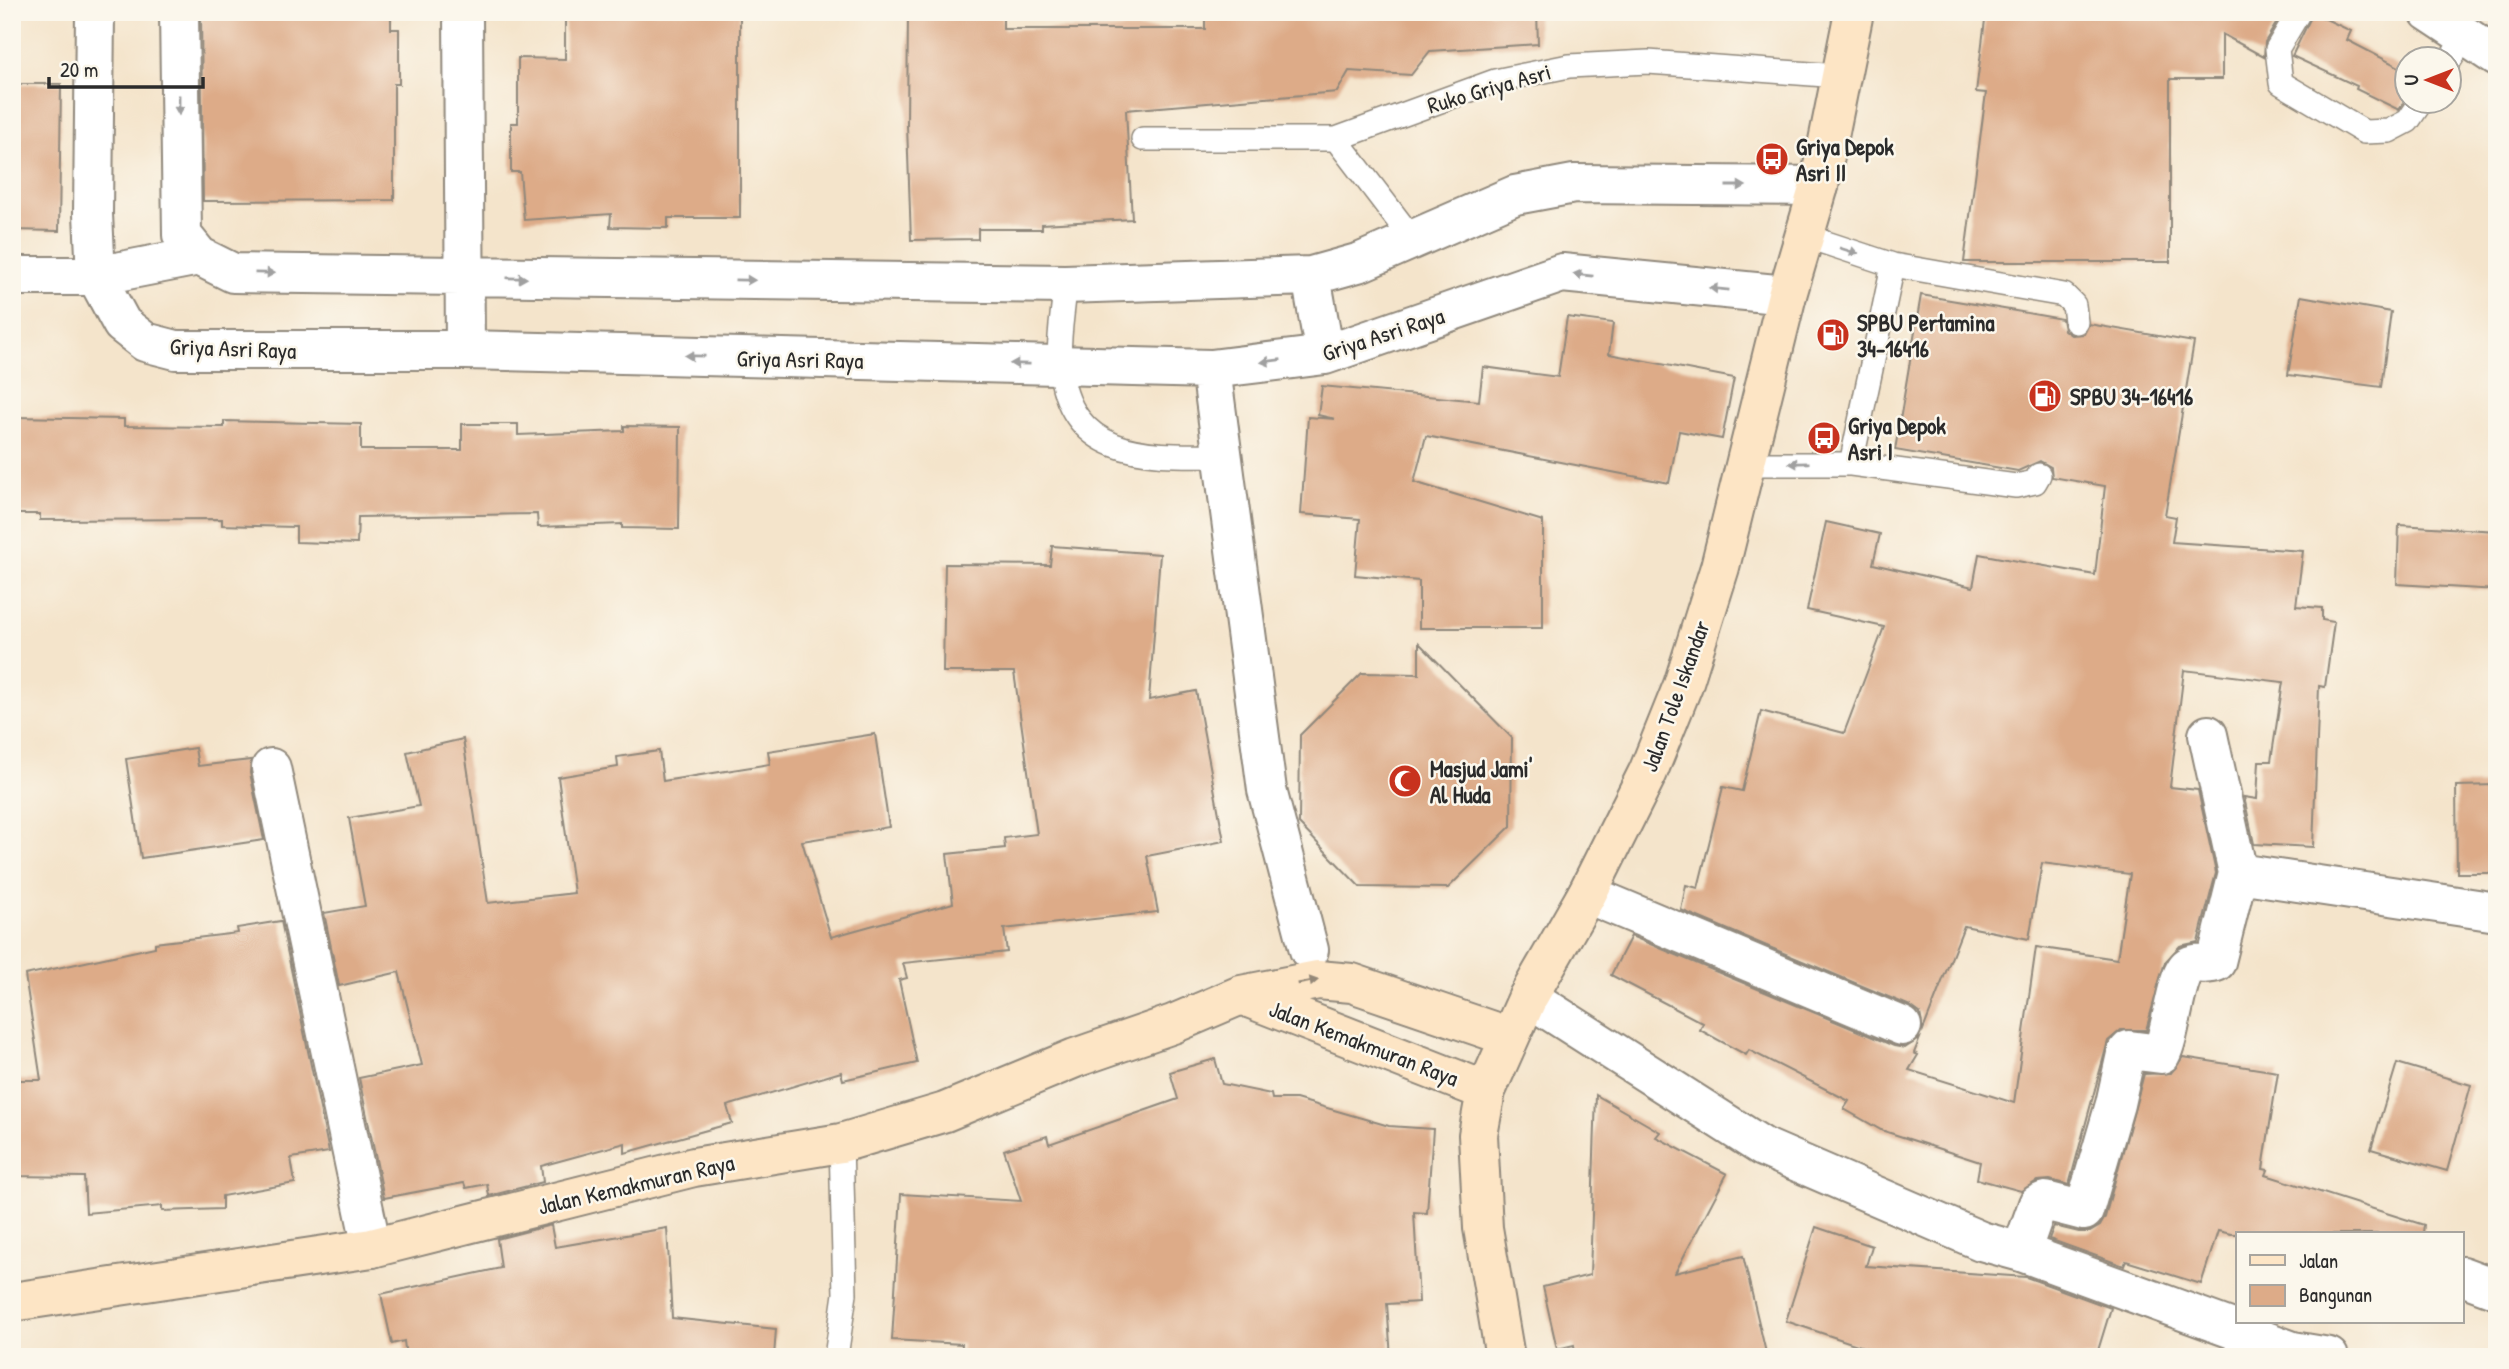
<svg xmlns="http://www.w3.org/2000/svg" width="2509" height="1369" viewBox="0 0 2509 1369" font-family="'Patrick Hand',sans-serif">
  <rect width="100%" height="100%" fill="#fbf7ec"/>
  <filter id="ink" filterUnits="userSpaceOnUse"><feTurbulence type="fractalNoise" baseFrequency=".0143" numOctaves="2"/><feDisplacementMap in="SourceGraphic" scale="14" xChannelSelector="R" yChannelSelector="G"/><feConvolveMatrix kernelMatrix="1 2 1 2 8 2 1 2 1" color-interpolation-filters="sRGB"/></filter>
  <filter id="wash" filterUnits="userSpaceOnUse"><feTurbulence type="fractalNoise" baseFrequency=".00686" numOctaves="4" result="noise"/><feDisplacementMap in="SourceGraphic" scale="28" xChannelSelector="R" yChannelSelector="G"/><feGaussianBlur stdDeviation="1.57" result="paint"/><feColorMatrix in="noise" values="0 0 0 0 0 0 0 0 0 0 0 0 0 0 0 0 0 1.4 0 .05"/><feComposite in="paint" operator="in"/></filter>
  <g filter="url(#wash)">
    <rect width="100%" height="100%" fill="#f4e4cb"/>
    <g id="blocks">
      <path fill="#ddab88" d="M 201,12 L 391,12 L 391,29 L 399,29 L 399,84 L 394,84 L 394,200 L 203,201 Z
        M 565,12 L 740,12 L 740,218 L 668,218 L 668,228 L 610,227 L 611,214 L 524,220 L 520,172 L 511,172 L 511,123 L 518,123 L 518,58 L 565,59 Z
        M 908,12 L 1003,12 L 1003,29 L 1205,29 L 1205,12 L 1537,12 L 1538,44 L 1430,51 L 1411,75 L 1349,71 L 1337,92 L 1126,110 L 1132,219 L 1042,224 L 1042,229 L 978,229 L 978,239 L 911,240 L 907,125 Z
        M 1986,12 L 2283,12 L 2265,42 L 2264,57 L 2222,34 L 2222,79 L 2170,79 L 2170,262 L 1964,262 L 1986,93 L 1976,92 Z
        M 2313,13 L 2351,31 L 2347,40 L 2407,71 L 2407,97 L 2399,110 L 2356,89 L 2357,86 L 2292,56 Z
        M 12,84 L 61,84 L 59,231 L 12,230 Z
        M 1921,295 L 2062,319 L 2064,330 L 2071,335 L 2084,334 L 2089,324 L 2194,342 L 2165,515 L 2176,517 L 2172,542 L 2303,551 L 2296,606 L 2322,608 L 2322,620 L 2334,622 L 2325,687 L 2319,686 L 2313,847 L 2254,844 L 2244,797 L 2257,799 L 2259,761 L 2271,761 L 2283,682 L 2184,670 L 2170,787 L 2198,790 L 2216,873 L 2198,942 L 2180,946 L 2165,962 L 2146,1030 L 2121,1030 L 2108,1041 L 2069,1185 L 2050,1180 L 2037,1181 L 2021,1191 L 1977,1179 L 1980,1162 L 1881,1130 L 1844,1109 L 1849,1101 L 1749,1050 L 1746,1055 L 1700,1030 L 1703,1023 L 1611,975 L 1631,936 L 1894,1046 L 1905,1048 L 1920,1038 L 1914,1053 L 1918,1055 L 1909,1070 L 2014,1103 L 2036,947 L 2117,959 L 2130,874 L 2042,863 L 2029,939 L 1964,926 L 1923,1030 L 1920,1013 L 1910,1006 L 1681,910 L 1686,885 L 1698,888 L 1723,787 L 1742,791 L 1761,711 L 1844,733 L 1884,627 L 1807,610 L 1826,522 L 1880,534 L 1873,564 L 1973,587 L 1979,554 L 2095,575 L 2105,486 L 2052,477 L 2051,467 L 2040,461 L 2018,471 L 1895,450 Z
        M 2301,296 L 2391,312 L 2381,387 L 2288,375 Z
        M 1567,317 L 1613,323 L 1609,354 L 1734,378 L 1722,439 L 1679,431 L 1669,483 L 1426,436 L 1414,482 L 1543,521 L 1543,628 L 1419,628 L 1419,581 L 1355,575 L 1360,519 L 1301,514 L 1308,417 L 1335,419 L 1318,415 L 1322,386 L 1479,401 L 1483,367 L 1558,377 Z
        M 12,417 L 124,419 L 124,426 L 224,427 L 224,421 L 361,424 L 361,450 L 462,450 L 462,424 L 518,424 L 518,435 L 624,431 L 624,426 L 680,427 L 679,529 L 622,528 L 622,524 L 538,527 L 537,514 L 358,517 L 357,544 L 296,542 L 296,527 L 222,525 L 222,519 L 40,520 L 40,514 L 12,514 Z
        M 2399,525 L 2497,531 L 2497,590 L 2397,584 Z
        M 1052,546 L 1160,554 L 1149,700 L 1196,691 L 1224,841 L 1147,856 L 1158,912 L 1004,929 L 1007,952 L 903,963 L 907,978 L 899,980 L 917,1063 L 843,1080 L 841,1072 L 727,1106 L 732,1123 L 625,1153 L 625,1143 L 541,1166 L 543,1182 L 489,1196 L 487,1184 L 466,1188 L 464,1183 L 384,1198 L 359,1078 L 422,1065 L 399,972 L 339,986 L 324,913 L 365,906 L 349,818 L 419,806 L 407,752 L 463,739 L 488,903 L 574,893 L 558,777 L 618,767 L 617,757 L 659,751 L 663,781 L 770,764 L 768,751 L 875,734 L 889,827 L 802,841 L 831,937 L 953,903 L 947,854 L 1005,848 L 1004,838 L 1037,834 L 1014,672 L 943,672 L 945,564 L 1050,565 Z
        M 1419,643 L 1512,738 L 1511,826 L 1448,888 L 1360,887 L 1299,824 L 1300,735 L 1362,673 L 1419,674 Z
        M 195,748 L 198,766 L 251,760 L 250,773 L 264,840 L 141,858 L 126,759 Z
        M 2497,785 L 2497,873 L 2457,873 L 2456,786 Z
        M 281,921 L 329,1152 L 291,1158 L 295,1183 L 222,1196 L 222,1209 L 162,1211 L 162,1206 L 86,1213 L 84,1177 L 12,1176 L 12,1080 L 41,1080 L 25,975 L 155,947 L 155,943 L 238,933 L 237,928 Z
        M 2183,1057 L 2278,1072 L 2263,1169 L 2268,1170 L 2266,1175 L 2424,1225 L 2423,1234 L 2231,1234 L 2218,1231 L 2201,1284 L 2126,1261 L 2124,1266 L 2049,1239 L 2054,1226 L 2079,1232 L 2090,1232 L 2100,1226 L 2105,1217 L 2144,1074 L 2171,1073 Z
        M 1215,1059 L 1222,1084 L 1271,1094 L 1272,1099 L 1296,1099 L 1389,1126 L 1433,1129 L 1427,1213 L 1414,1212 L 1419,1302 L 1387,1304 L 1391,1357 L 961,1357 L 962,1344 L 892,1340 L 901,1194 L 1021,1201 L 1004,1150 L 1047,1136 L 1049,1144 L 1178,1099 L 1170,1072 Z
        M 2397,1063 L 2471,1085 L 2447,1171 L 2371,1149 Z
        M 1596,1095 L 1660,1132 L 1656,1137 L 1727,1174 L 1675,1273 L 1743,1256 L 1767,1357 L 1576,1357 L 1574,1345 L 1557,1349 L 1543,1287 L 1590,1275 Z
        M 551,1225 L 555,1247 L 667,1228 L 672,1318 L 776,1329 L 774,1357 L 406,1357 L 404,1341 L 392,1344 L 381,1294 L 501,1268 L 497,1239 Z
        M 1816,1227 L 1872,1246 L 1866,1266 L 2026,1277 L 2111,1308 L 2096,1357 L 1893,1357 L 1786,1321 Z"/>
    </g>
  </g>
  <g filter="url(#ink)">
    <use href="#blocks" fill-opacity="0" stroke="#90887b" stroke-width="2"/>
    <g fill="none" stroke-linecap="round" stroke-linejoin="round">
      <defs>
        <path id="service" d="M 2299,12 L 2277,49 L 2281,83 L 2364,132 L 2389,131 L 2408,121 L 2421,102
          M 2450,60 L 2465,36
          M 1143,139 L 1336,139 L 1495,81 L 1569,66 L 1648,62 L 1839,76
          M 1336,139 L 1413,240
          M 1805,236 L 1893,265 L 2064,295 L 2074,305 L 2076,322
          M 1065,284 C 1064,310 1057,339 1060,365 C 1070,461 1150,456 1223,455
          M 1746,464 L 1851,464 L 2016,486 L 2035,482 L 2039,475
          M 1851,464 L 1893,265
          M 836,1357 L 845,1294 L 841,1143"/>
        <path id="minor" d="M 95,12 L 93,214 L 96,276 L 122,324 L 145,342 L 176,350 L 465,350 L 1211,369 L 1325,355 L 1562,273 L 1787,295
          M 179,12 L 182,235 L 199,256 L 233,273 L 1065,284 L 1311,276 L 1361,262 L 1515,195 L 1574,184 L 1819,186
          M 463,12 L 465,350
          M 12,276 L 96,276 L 199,256
          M 1311,276 L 1325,355
          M 1211,369 L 1267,790 L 1309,950
          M 271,768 L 372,1248
          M 2238,873 L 2497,912
          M 1587,894 L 1902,1026
          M 1528,997 L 1763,1147 L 1981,1241 L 2021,1252 L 2293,1351
          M 2021,1252 L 2038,1204 L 2045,1201 L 2084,1211 L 2115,1104 L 2126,1054 L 2129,1050 L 2161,1054 C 2171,1036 2176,972 2189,966 C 2198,961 2207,966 2216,962 L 2238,873 L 2208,735
          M 2462,1276 L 2497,1289
          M 2286,1357 L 2293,1351 L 2329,1357"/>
        <path id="tertiary" d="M 2429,12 L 2497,57"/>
        <path id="secondary" d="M 1241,995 L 1486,1091
          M 12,1302 L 372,1248 L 694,1167 L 841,1143 L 945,1112 L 1075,1058 L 1173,1024 L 1241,995 L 1318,980 L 1352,983 L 1510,1037
          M 1505,1357 L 1483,1228 L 1478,1135 L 1486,1091 L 1528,997 L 1587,894 L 1648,772 L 1683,685 L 1720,567 L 1787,295 L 1819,186 L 1854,12"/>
      </defs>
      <use href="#service" stroke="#90887b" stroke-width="26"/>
      <use href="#minor" stroke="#90887b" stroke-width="42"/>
      <use href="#tertiary" stroke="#90887b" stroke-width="42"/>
      <use href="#secondary" stroke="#90887b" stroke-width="42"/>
      <use href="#service" stroke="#fff" stroke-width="23"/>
      <use href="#minor" stroke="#fff" stroke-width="38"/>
      <use href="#tertiary" stroke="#fff" stroke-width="38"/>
      <use href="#secondary" stroke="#fde5c5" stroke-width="38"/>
    </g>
    <defs><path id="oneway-solid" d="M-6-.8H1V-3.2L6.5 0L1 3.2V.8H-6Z" transform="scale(1.75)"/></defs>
    <g fill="#a0a0a0">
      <use href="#oneway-solid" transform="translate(179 105) rotate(90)"/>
      <use href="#oneway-solid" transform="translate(1736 186)"/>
      <use href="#oneway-solid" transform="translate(1849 251) rotate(18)"/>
      <use href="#oneway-solid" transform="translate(265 273) rotate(1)"/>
      <use href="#oneway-solid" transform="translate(1583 275) rotate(-174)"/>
      <use href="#oneway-solid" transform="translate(517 278) rotate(1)"/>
      <use href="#oneway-solid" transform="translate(745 280) rotate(1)"/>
      <use href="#oneway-solid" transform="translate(1719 289) rotate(-174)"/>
      <use href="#oneway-solid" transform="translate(695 356) rotate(-179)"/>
      <use href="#oneway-solid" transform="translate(1271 361) rotate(173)"/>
      <use href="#oneway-solid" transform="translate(1020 364) rotate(-179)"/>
      <use href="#oneway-solid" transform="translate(1799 463) rotate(179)"/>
    </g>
    <use fill="#948878" href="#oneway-solid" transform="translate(1308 982) rotate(-10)"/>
  </g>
  <defs>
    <symbol id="bus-disc" viewBox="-11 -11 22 22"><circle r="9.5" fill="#c8321e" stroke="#fbf7ec"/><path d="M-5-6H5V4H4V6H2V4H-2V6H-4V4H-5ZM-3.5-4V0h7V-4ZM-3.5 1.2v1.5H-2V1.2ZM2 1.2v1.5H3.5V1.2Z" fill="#fff"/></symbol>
    <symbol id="fuel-disc" viewBox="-11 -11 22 22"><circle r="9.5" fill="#c8321e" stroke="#fbf7ec"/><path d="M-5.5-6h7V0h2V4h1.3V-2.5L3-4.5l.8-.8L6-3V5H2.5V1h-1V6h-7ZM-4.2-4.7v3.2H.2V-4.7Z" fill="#fff"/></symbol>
    <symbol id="mosque-disc" viewBox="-11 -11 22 22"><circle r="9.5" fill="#c8321e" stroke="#fbf7ec"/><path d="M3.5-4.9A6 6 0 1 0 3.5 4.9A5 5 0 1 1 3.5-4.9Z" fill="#fff"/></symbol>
  </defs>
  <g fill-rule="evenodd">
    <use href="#bus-disc" x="1753" y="140" width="38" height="38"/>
    <use href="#fuel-disc" x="1814" y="316" width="38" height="38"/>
    <use href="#fuel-disc" x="2026" y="377" width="38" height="38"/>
    <use href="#bus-disc" x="1805" y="419" width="38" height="38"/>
    <use href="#mosque-disc" x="1386" y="762" width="38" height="38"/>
  </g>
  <g text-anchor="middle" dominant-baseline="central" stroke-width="5" stroke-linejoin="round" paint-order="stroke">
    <g font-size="23" fill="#2b2b2b" stroke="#fbf7ec">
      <text transform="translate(1489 88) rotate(-16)">Ruko Griya Asri</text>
      <text transform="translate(1383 334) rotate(-18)">Griya Asri Raya</text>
      <text transform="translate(233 348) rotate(2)">Griya Asri Raya</text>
      <text transform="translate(800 359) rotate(1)">Griya Asri Raya</text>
      <text transform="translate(1675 696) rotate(-70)">Jalan Tole Iskandar</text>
      <text transform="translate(1364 1043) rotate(21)">Jalan Kemakmuran Raya</text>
      <text transform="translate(636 1184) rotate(-13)">Jalan Kemakmuran Raya</text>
    </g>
    <g font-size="23" font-weight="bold" fill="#2b2b2b" stroke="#fbf7ec" text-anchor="start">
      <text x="1796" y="146">Griya Depok<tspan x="1796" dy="26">Asri II</tspan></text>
      <text x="1857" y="322">SPBU Pertamina<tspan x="1857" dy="26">34-16416</tspan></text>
      <text x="2070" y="396">SPBU 34-16416</text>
      <text x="1848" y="425">Griya Depok<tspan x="1848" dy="26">Asri I</tspan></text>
      <text x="1430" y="768">Masjud Jami'<tspan x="1430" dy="26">Al Huda</tspan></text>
    </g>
  </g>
  <rect width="2509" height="1369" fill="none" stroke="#fbf7ec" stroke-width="42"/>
  <rect x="2236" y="1232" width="228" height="91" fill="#fbf7ec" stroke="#a8a59f" stroke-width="2"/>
  <rect x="2250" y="1255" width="35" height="10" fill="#fde5c5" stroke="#a8a59f" stroke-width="2"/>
  <text x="2299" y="1268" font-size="21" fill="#2b2b2b">Jalan</text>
  <rect x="2250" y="1285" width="35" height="21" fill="#ddab88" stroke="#a8a59f" stroke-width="2"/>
  <text x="2299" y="1302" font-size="21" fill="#2b2b2b">Bangunan</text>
  <g transform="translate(2428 80) rotate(270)"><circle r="33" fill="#fbf7ec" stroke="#a8a59f" stroke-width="2"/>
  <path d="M0-5L12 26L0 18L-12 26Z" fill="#c8321e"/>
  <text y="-10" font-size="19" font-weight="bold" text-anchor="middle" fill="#2b2b2b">U</text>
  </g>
  <path d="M49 77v10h154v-10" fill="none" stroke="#2b2b2b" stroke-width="3.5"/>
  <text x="60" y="77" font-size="21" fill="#2b2b2b" stroke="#fbf7ec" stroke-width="5" paint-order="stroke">20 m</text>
</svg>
